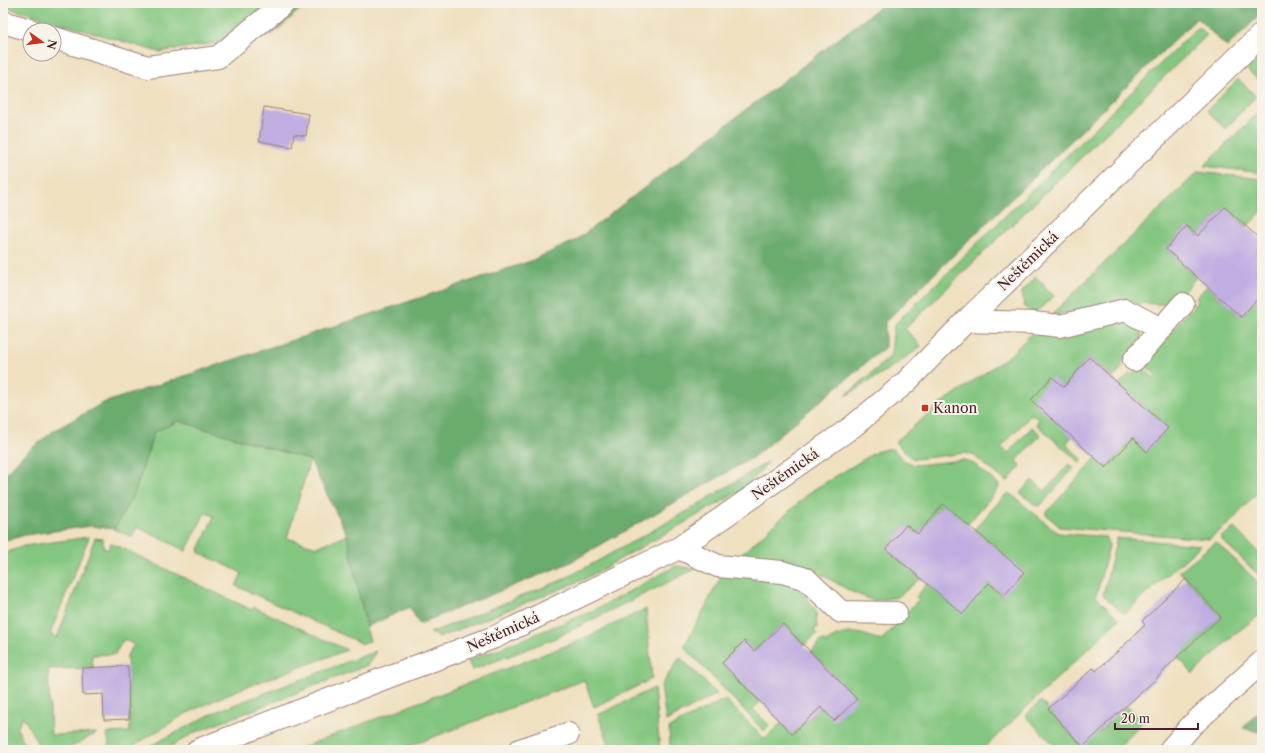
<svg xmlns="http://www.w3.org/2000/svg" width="1265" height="753" viewBox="0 0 1265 753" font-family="'Libre Caslon Text',serif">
  <rect width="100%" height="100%" fill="#f7f3e8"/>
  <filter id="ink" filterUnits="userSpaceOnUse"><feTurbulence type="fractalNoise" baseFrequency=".025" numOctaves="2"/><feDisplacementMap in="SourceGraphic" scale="8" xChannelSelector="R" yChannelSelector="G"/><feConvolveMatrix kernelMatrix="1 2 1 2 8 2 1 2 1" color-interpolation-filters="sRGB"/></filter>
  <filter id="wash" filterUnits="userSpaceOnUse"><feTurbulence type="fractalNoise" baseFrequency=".012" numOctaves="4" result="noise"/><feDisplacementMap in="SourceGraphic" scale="16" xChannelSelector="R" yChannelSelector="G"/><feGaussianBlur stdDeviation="0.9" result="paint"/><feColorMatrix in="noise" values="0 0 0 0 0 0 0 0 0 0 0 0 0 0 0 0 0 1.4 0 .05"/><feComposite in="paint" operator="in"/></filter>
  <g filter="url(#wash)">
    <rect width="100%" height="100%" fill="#efe0c0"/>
    <path fill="#83c67f" stroke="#667255" d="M 3,3 L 307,3 L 273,34 L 159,52 L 5,7 L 3,5 Z
      M 1198,27 L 1207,35 L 905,329 L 921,346 L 901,361 L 844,397 L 891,356 L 894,325 Z
      M 1262,55 L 1262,83 L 1247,70 Z
      M 1238,79 L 1256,96 L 1225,129 L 1207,110 Z
      M 1262,109 L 1262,173 L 1204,166 Z
      M 1198,172 L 1262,179 L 1262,211 L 1247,227 L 1225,207 L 1198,236 L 1187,226 L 1166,249 L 1196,277 L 1182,295 L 1163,304 L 1113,303 L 1050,316 Z
      M 1036,277 L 1054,296 L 1037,311 L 1031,313 L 1024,306 L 1022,292 Z
      M 1207,286 L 1241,317 L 1262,294 L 1262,487 L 1231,522 L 1209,539 L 1060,527 L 1045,514 L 1096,458 L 1106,468 L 1133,438 L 1147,451 L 1168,428 L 1119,384 L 1130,373 L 1132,375 L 1140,366 L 1154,378 L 1156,375 L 1143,363 L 1198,301 L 1196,298 Z
      M 1124,319 L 1142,329 L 1141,340 L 1121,364 L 1123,367 L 1113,378 L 1089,357 L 1064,387 L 1032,400 L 1072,436 L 1066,444 L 1083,460 L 1080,463 L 1036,424 L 1039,420 L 1032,414 L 1001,447 L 1008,453 L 1032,427 L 1041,435 L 1016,461 L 1021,466 L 1007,482 L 973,455 L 965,453 L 916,459 L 911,458 L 895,442 L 939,405 L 1009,356 L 1035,330 Z
      M 179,421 L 310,460 L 287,538 L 317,547 L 347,535 L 366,627 L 370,641 L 363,644 L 236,586 L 242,573 L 198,552 L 214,516 L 205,513 L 186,551 L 137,527 L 132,537 L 114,529 L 135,492 L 154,432 Z
      M 886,449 L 892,449 L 895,451 L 905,461 L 915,465 L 964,460 L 974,464 L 999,485 L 998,489 L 967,525 L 943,504 L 918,534 L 906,525 L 886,549 L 921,578 L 898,597 L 874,601 L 852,592 L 819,573 L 786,564 L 737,558 L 813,490 L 876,452 Z
      M 769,461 L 744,489 L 583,580 L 440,637 L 430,633 L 562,580 L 596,562 L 684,513 Z
      M 1069,464 L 1074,468 L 1041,505 L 1037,506 L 1020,493 L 1032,480 L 1045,491 Z
      M 1008,494 L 1012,495 L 1058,533 L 1106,537 L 1109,546 L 1096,596 L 1119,619 L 982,750 L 670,750 L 669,728 L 725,699 L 765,739 L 781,723 L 793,734 L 821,707 L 857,699 L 811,652 L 822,640 L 825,642 C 830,640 835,636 840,635 C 854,630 868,635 881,641 L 919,599 L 916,597 L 927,584 L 989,583 L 1004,596 L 1023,572 L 974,530 L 1004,496 Z
      M 1234,528 L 1262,556 L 1262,578 L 1220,538 Z
      M 89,537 L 50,634 L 57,638 L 95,538 L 103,539 L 103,547 L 108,550 L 111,543 L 252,610 L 254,607 L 347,650 L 235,691 L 185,714 L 127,750 L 110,750 L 107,733 L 130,732 L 127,655 L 134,645 L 124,639 L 115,654 L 92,655 L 93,668 L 48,669 L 51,735 L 97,733 L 66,750 L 41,750 L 23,716 L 17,728 L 27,750 L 3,750 L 3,554 L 24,546 Z
      M 1117,538 L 1201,545 L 1124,614 L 1103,595 Z
      M 1216,542 L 1262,586 L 1262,613 L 1236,633 L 1193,674 L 1172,651 L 1192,631 L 1198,638 L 1221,617 L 1179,571 Z
      M 676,566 L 695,569 L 551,640 L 472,670 L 468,661 L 593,611 Z
      M 723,573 L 789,583 L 799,587 L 816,611 L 817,628 L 814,631 L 817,634 L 804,645 L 783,624 L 754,651 L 744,641 L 722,663 L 760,702 L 753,709 L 769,725 L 764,731 L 684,647 Z
      M 646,609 L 652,679 L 594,707 L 584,680 L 399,750 L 295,750 L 578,641 Z
      M 376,651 L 368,665 L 196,732 L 164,750 L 143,750 L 215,712 Z
      M 680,657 L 717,694 L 666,721 L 661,686 Z
      M 654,688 L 660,750 L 593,750 L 609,744 L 598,715 Z
      M 1041,701 L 1081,745 L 1084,745 L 1106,726 L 1099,719 L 1126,706 L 1143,721 L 1122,744 L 1118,750 L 1059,750 L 1025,716 Z"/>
    <path fill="#6aab6e" stroke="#5a654c" d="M 885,3 L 1262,3 L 1262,13 L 1227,47 L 1197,18 L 885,322 L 885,347 L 752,458 L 569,563 L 419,624 L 410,607 L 366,627 L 347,535 L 310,460 L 179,421 L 154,432 L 135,492 L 114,529 L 91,526 L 25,535 L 3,542 L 3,477 L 22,456 L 55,430 L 103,403 L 528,262 L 575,241 Z
      M 1262,708 L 1262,733 L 1243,728 Z"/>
    <g id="blocks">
      <path fill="#c0ade1" d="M 264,107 L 309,114 L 306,136 L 294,134 L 292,147 L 259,141 Z
        M 1225,207 L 1262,241 L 1262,294 L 1241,317 L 1166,249 L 1187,226 L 1198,236 Z
        M 1089,357 L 1168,428 L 1147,452 L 1133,438 L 1106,468 L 1031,400 L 1052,377 L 1064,387 Z
        M 943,504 L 1024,572 L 1004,596 L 989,583 L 963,614 L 886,549 L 906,525 L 918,534 Z
        M 1186,579 L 1221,617 L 1177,657 L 1156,679 L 1105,725 L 1106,725 L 1083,747 L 1048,709 L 1093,668 L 1096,671 L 1117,652 L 1145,625 L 1142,621 Z
        M 783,624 L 857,699 L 834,721 L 821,707 L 792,734 L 722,663 L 744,641 L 754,651 Z
        M 128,666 L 129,719 L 104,720 L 103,694 L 83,695 L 82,668 Z"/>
    </g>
  </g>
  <g filter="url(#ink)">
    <use href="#blocks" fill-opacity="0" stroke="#9c8076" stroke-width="1"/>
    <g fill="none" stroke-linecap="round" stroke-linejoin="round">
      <defs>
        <path id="minor" d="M 3,22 L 30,30
          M 54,38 L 148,67 L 218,57 L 284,3
          M 966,321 L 1033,323 L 1060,326 L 1125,310 L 1161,329
          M 1134,360 L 1183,304
          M 679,548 L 718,566 L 782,572 L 806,579 L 841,612 L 896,613
          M 198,750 L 393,675 L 495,637 L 679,548 L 852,427 L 905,383 L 966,321 L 1262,34
          M 520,750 L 568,734
          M 1170,750 L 1192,725 L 1262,662"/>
      </defs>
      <use href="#minor" stroke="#9c8076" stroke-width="24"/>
      <use href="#minor" stroke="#fff" stroke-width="22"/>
    </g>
  </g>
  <rect fill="#c8321e" stroke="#f7f3e8" stroke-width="1.5" x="921" y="404" width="8" height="8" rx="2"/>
  <g text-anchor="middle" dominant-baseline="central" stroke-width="4" stroke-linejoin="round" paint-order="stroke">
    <g font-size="14" fill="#4a1f2b" stroke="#f7f3e8">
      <text transform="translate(1028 261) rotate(-44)">Neštěmická</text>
      <text transform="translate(785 474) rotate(-35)">Neštěmická</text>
      <text transform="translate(503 632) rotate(-24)">Neštěmická</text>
    </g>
    <g font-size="14" fill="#4a1f2b" stroke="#f7f3e8" text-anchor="start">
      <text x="933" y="408">Kanon</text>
    </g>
  </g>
  <rect width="1265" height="753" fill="none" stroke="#f7f3e8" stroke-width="16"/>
  <g transform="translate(42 42) rotate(104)"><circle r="19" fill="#f7f3e8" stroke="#b29e9c"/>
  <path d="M0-3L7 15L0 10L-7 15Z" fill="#c8321e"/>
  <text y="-6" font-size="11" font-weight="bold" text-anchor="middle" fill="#4a1f2b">N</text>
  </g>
  <path d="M1115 723v6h83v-6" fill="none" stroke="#4a1f2b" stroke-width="2"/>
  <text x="1121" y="723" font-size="12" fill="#4a1f2b" stroke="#f7f3e8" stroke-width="3" paint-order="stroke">20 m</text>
</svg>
